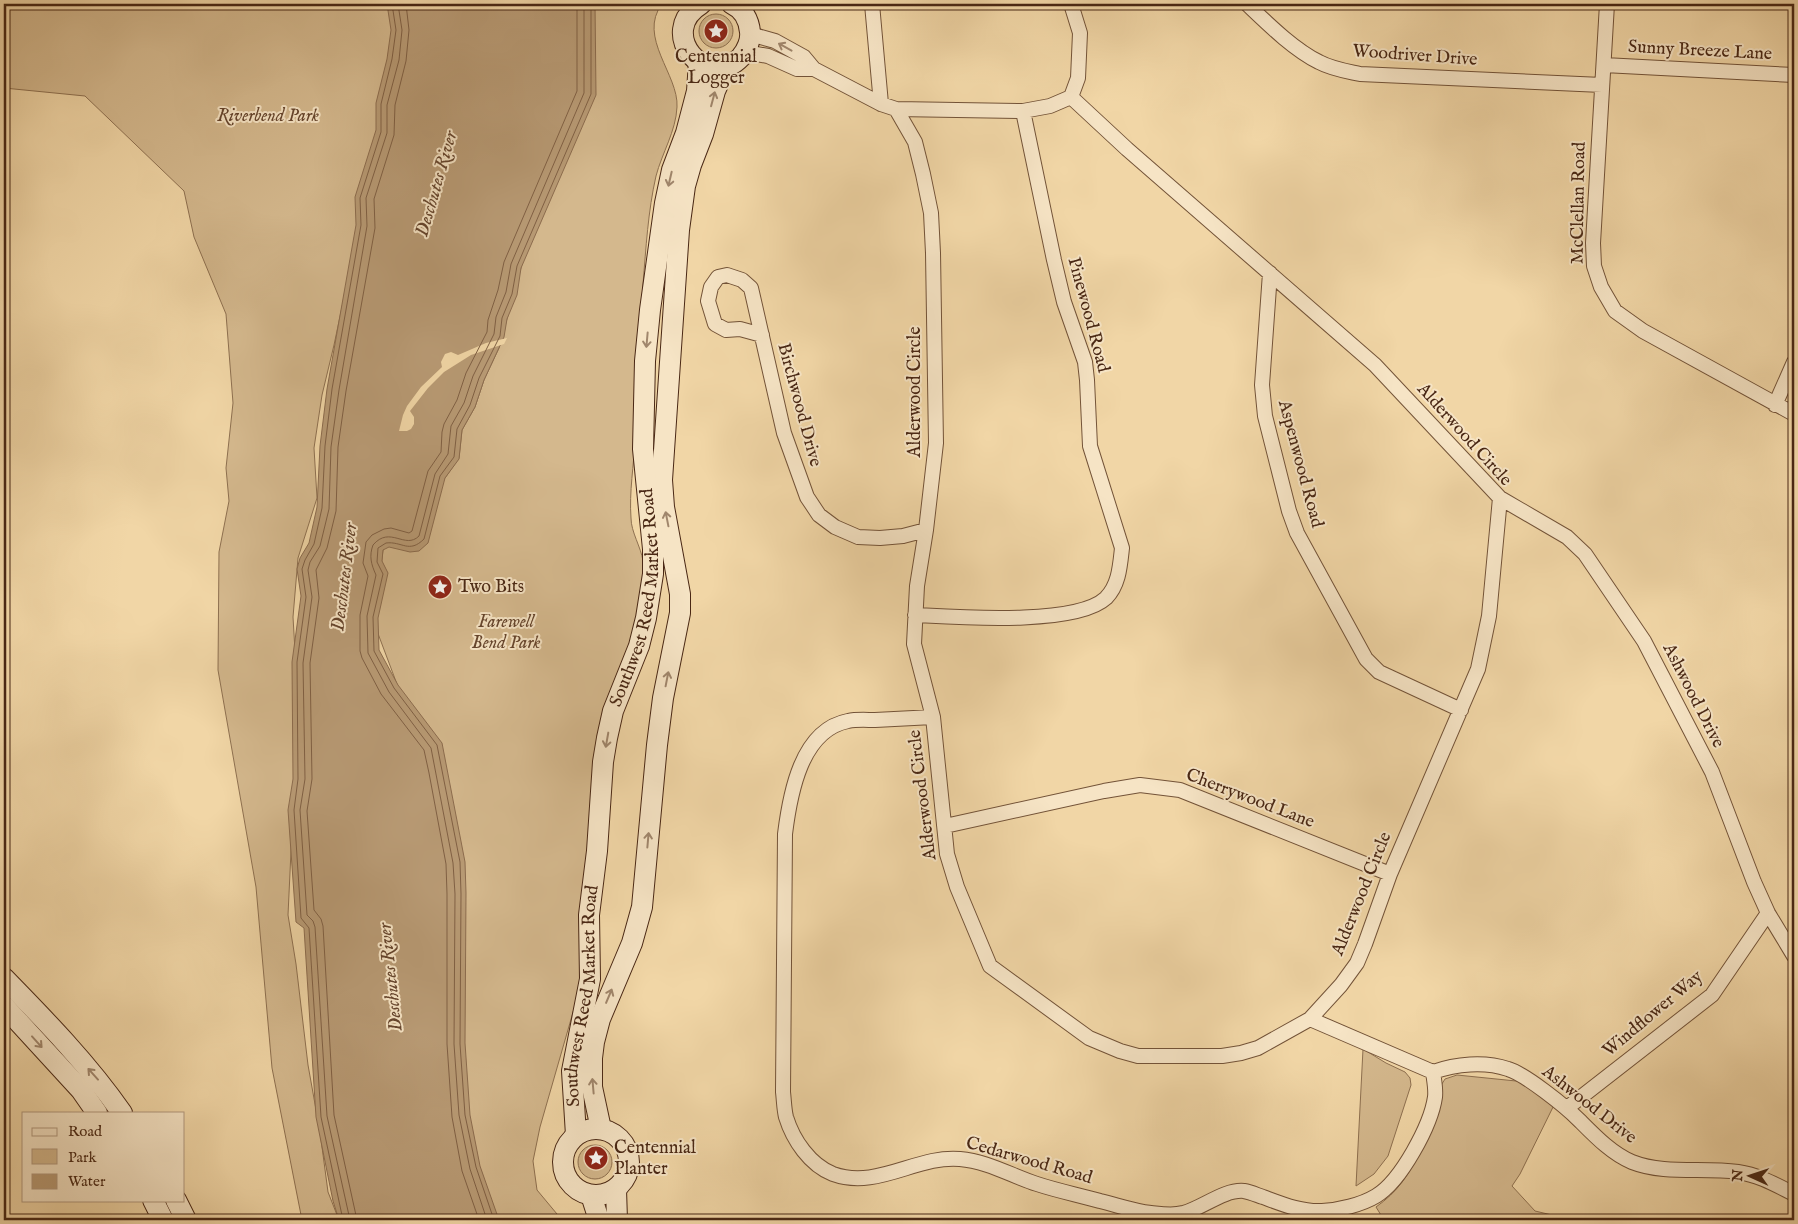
<svg xmlns="http://www.w3.org/2000/svg" width="1798" height="1224" viewBox="0 0 1798 1224" font-family="'IM FELL English',serif">
  <rect width="100%" height="100%" fill="#f1d6a6"/>
  <filter id="stains"><feTurbulence type="fractalNoise" baseFrequency=".004" numOctaves="4"/><feColorMatrix values="0 0 0 0 .2 0 0 0 0 .09 0 0 0 0 .02 0 0 0 .5 -.17"/></filter>
  <radialGradient id="worn" r=".72"><stop offset=".6" stop-color="#630" stop-opacity="0"/><stop offset="1" stop-color="#630" stop-opacity=".3"/></radialGradient>
  <path fill="#d4b88d" stroke="#8e7050" d="M 4,4 L 396,4 L 396,51 L 334,345 L 322,395 L 314,448 L 317,498 L 298,558 L 293,617 L 298,702 L 288,915 L 296,964 L 308,1065 L 320,1132 L 328,1192 L 339,1220 L 302,1220 L 272,1068 L 256,887 L 218,670 L 219,552 L 229,501 L 226,468 L 233,403 L 226,314 L 194,237 L 184,191 L 85,96 L 4,88 Z
    M 585,4 L 662,4 C 637,37 679,75 677,107 C 676,131 662,153 656,176 C 648,211 646,248 643,284 C 639,336 638,387 635,439 C 634,465 629,492 631,518 C 631,532 641,547 643,561 C 648,586 634,630 626,653 L 582,981 L 540,1127 L 533,1161 L 537,1190 L 562,1220 L 481,1220 L 415,732 L 374,623 L 383,550 L 445,478 L 459,458 L 462,430 L 475,407 L 484,380 L 499,348 L 521,268 Z
    M699 31a17 17 0 1 1 34 0a17 17 0 1 1-34 0Z
    M 1363,1049 L 1386,1063 L 1405,1072 L 1410,1078 L 1411,1085 L 1388,1156 L 1374,1174 L 1356,1186 Z
    M 1457,1075 L 1516,1081 L 1528,1084 L 1556,1101 L 1520,1174 L 1512,1186 L 1535,1211 L 1573,1220 L 1384,1220 L 1376,1207 C 1419,1177 1425,1134 1440,1087 L 1445,1079 Z
    M578 1162a17 17 0 1 1 34 0a17 17 0 1 1-34 0Z"/>
  <path fill="#b89a74" stroke="#8c6c4e" d="M 387,4 L 595,4 L 596,95 L 521,268 L 517,295 L 507,319 L 504,337 L 484,380 L 475,407 L 462,430 L 459,459 L 445,478 L 428,543 L 419,551 L 410,552 L 389,547 L 383,550 L 382,561 L 388,573 L 378,618 L 379,650 L 398,685 L 442,743 L 465,862 L 466,893 L 465,1043 L 470,1115 L 480,1166 L 499,1220 L 339,1220 L 333,1201 L 316,1117 L 304,928 L 296,922 L 288,810 L 293,779 L 292,662 L 301,596 L 297,569 L 300,558 L 309,543 L 317,507 L 320,446 L 327,389 L 356,225 L 355,197 L 376,130 L 376,103 L 387,59 L 391,30 Z"/>
  <path fill="#f1d6a6" d="M 507,338 L 504,344 L 471,355 L 444,372 L 428,388 L 410,411 L 414,417 L 414,424 L 411,429 L 407,431 L 399,431 L 403,415 L 407,406 L 421,387 L 442,367 L 441,362 L 445,354 L 451,352 L 458,355 L 486,343 Z"/>
  <g fill="none" stroke-linecap="round" stroke-linejoin="round">
    <path stroke="#806044" stroke-width="1" d="M 343,1220 L 321,1117 L 309,928 L 301,918 L 294,810 L 298,779 L 297,662 L 306,597 L 302,569 L 305,560 L 314,544 L 322,508 L 325,446 L 332,389 L 361,225 L 360,198 L 381,132 L 381,104 L 392,59 L 396,30 L 392,4
      M 350,1220 L 327,1116 L 315,927 L 313,921 L 307,915 L 300,810 L 305,779 L 303,663 L 312,597 L 308,570 L 310,562 L 320,546 L 329,509 L 331,447 L 339,390 L 367,226 L 366,198 L 387,133 L 387,105 L 399,60 L 402,30 L 398,4
      M 357,1220 L 334,1115 L 323,926 L 321,919 L 314,910 L 307,811 L 312,779 L 310,663 L 319,598 L 316,570 L 327,548 L 336,511 L 338,447 L 346,391 L 375,228 L 374,199 L 394,135 L 395,105 L 406,61 L 409,30 L 406,4
      M 479,1220 L 462,1171 L 452,1117 L 447,1044 L 447,894 L 446,864 L 429,773 L 424,750 L 381,694 L 362,658 L 360,651 L 360,615 L 368,576 L 363,563 L 366,542 L 372,535 L 384,529 L 391,528 L 409,533 L 412,531 L 428,471 L 441,452 L 442,432 L 444,424 L 457,400 L 466,373 L 487,332 L 488,320 L 498,290 L 504,262 L 577,91 L 577,4
      M 487,1220 L 470,1169 L 459,1115 L 454,1044 L 455,894 L 453,863 L 431,748 L 389,692 L 368,653 L 367,616 L 376,575 C 371,564 369,556 373,545 C 390,525 405,550 419,536 L 435,474 L 448,454 L 451,426 L 464,403 L 473,376 L 494,334 L 496,317 L 506,292 L 511,264 L 584,93 L 584,4
      M 494,1220 L 476,1167 L 465,1115 L 460,1044 L 461,894 L 460,862 L 437,745 L 394,688 L 374,651 L 373,617 L 383,574 L 377,562 L 378,548 L 386,543 C 402,541 409,554 424,539 L 440,476 L 454,457 L 457,429 L 470,405 L 479,378 L 500,336 L 502,318 L 512,294 L 517,266 L 591,94 L 591,4"/>
    <defs>
      <path id="minor" d="M 872,4 L 881,104
        M 1071,4 L 1080,33 L 1078,78 L 1071,97
        M 1247,4 C 1267,23 1293,49 1319,62 C 1332,69 1346,71 1360,74 L 1602,85
        M 1607,4 L 1593,243 L 1594,266 L 1601,287 L 1615,311 L 1643,331 L 1794,414
        M 750,34 L 775,41 L 804,57 L 814,69 L 881,104 L 896,109 L 1023,111 L 1050,106 L 1071,97 L 1127,149 L 1375,365 L 1500,498 L 1489,616 L 1478,669 L 1390,874 L 1365,944 L 1357,963 L 1341,985 L 1310,1019 L 1258,1048 L 1241,1053 L 1222,1056 L 1138,1056 L 1120,1051 L 1089,1038 L 990,966 L 957,887 L 947,854 L 933,717 L 914,644 L 917,586 L 926,530 L 936,443 L 933,253 L 931,213 L 923,174 L 915,142 L 896,109
        M 745,52 L 768,56 L 797,69 L 814,69
        M 1604,65 L 1794,75
        M 1270,273 L 1262,385 L 1265,416 L 1289,511 L 1297,533 L 1366,659 L 1379,672 L 1461,710
        M 762,335 L 740,329 L 726,330 L 715,324 L 708,301 L 711,287 L 718,277 L 727,275 L 742,280 L 751,288 L 784,433 L 807,497 L 819,515 L 835,527 L 858,537 L 880,538 L 903,536 L 926,530
        M 1775,405 L 1794,362
        M 1500,498 L 1567,537 L 1585,554 L 1644,641 L 1712,772 L 1754,882 L 1768,913 L 1794,956
        M 915,615 C 956,617 1076,626 1106,598 C 1119,585 1120,566 1122,548 L 1090,446 L 1087,380 L 1085,362 L 1064,302 L 1054,260 L 1023,111
        M 933,717 C 914,718 894,719 875,720 C 867,720 857,719 848,721 C 801,730 790,794 785,834 L 783,1092 C 784,1100 784,1109 786,1117 C 793,1140 810,1165 833,1174 C 877,1190 917,1155 960,1159 C 987,1161 1012,1176 1037,1184 C 1058,1191 1079,1195 1100,1201 C 1117,1205 1133,1211 1151,1213 C 1161,1214 1173,1216 1183,1213 C 1201,1209 1224,1189 1244,1191 C 1250,1192 1257,1195 1263,1197 C 1282,1204 1301,1212 1322,1211 C 1339,1210 1361,1205 1376,1196 C 1401,1181 1431,1125 1435,1097 C 1436,1089 1434,1080 1433,1072
        M 945,826 L 1104,791 L 1140,785 L 1180,790 L 1390,874
        M 1310,1019 L 1433,1072 C 1456,1064 1484,1061 1508,1069 C 1525,1074 1565,1106 1579,1120 C 1594,1135 1612,1154 1632,1162 C 1665,1175 1703,1167 1738,1172 C 1759,1175 1776,1185 1794,1194
        M 1567,1108 L 1712,995 L 1768,913"/>
      <g id="secondary">
        <path d="M 701,4 C 655,32 707,93 741,57 C 747,50 751,40 750,32 C 749,20 743,9 732,4"/>
        <path d="M 4,978 C 46,1021 88,1064 122,1113"/>
        <path d="M 4,1006 L 81,1090 L 97,1113"/>
        <circle cx="596" cy="1162" r="33"/>
        <path d="M 601,1129 L 592,1087 L 592,1058 L 594,1042 L 600,1019 L 632,943 L 642,907 L 657,745 L 663,698 L 680,613 L 680,594 L 664,507 L 662,480 L 679,230 L 685,186 L 691,165 L 703,134 L 715,91 L 726,66"/>
        <path id="s1" d="M 576,1135 L 572,1071 L 590,979 L 589,915 L 597,851 L 603,762 L 607,738 L 613,711 L 639,646 L 646,618 L 653,574 L 653,549 L 643,449 L 645,361 L 650,310 L 665,203 L 672,170 L 686,133 L 697,91 L 699,62"/>
        <path d="M 616,1189 L 617,1220"/>
        <path d="M 591,1195 L 599,1220"/>
        <path d="M 153,1200 L 163,1220"/>
        <path d="M 176,1200 L 186,1220"/>
      </g>
    </defs>
    <use href="#minor" stroke="#735338" stroke-width="16"/>
    <use href="#secondary" stroke="#492714" stroke-width="22"/>
    <use href="#minor" stroke="#f6e4c5" stroke-width="14"/>
    <use href="#secondary" stroke="#f6e4c5" stroke-width="20"/>
  </g>
  <defs><path id="oneway-shaft" d="M-6 0H5M1.5-3L5.5 0L1.5 3" fill="none" stroke-width="1.6" stroke-linecap="round" stroke-linejoin="round" transform="scale(1.25)"/></defs>
  <g stroke="#a0866c">
    <use href="#oneway-shaft" transform="translate(785 47) rotate(-151)"/>
    <use href="#oneway-shaft" transform="translate(713 99) rotate(-75)"/>
    <use href="#oneway-shaft" transform="translate(670 179) rotate(103)"/>
    <use href="#oneway-shaft" transform="translate(647 340) rotate(95)"/>
    <use href="#oneway-shaft" transform="translate(667 519) rotate(-101)"/>
    <use href="#oneway-shaft" transform="translate(667 679) rotate(-79)"/>
    <use href="#oneway-shaft" transform="translate(607 740) rotate(100)"/>
    <use href="#oneway-shaft" transform="translate(648 840) rotate(-85)"/>
    <use href="#oneway-shaft" transform="translate(609 996) rotate(-67)"/>
    <use href="#oneway-shaft" transform="translate(37 1042) rotate(48)"/>
    <use href="#oneway-shaft" transform="translate(93 1074) rotate(-132)"/>
    <use href="#oneway-shaft" transform="translate(593 1086) rotate(-95)"/>
  </g>
  <defs>
    <symbol id="sight-disc" viewBox="-11 -11 22 22"><circle r="9.5" fill="#8f2418" stroke="#f6e4c5"/><path d="M0-6L1.8-2.2L6-1.7L2.9 1.2L3.7 5.4L0 3.3L-3.7 5.4L-2.9 1.2L-6-1.7L-1.8-2.2Z" fill="#fff"/></symbol>
  </defs>
  <g fill-rule="evenodd">
    <use href="#sight-disc" x="702" y="17" width="28" height="28"/>
    <use href="#sight-disc" x="426" y="573" width="28" height="28"/>
    <use href="#sight-disc" x="582" y="1144" width="28" height="28"/>
  </g>
  <g text-anchor="middle" dominant-baseline="central" stroke-width="4" stroke-linejoin="round" paint-order="stroke">
    <g font-size="18" fill="#492714" stroke="#f6e4c5">
      <text transform="translate(1700 51) rotate(3)">Sunny Breeze Lane</text>
      <text transform="translate(1415 56) rotate(4)">Woodriver Drive</text>
      <text transform="translate(1579 203) rotate(-89)">McClellan Road</text>
      <text transform="translate(1088 315) rotate(75)">Pinewood Road</text>
      <text transform="translate(915 392) rotate(-90)">Alderwood Circle</text>
      <text transform="translate(799 405) rotate(75)">Birchwood Drive</text>
      <text transform="translate(1464 435) rotate(48)">Alderwood Circle</text>
      <text transform="translate(1300 464) rotate(75)">Aspenwood Road</text>
      <text stroke="none"><textPath href="#s1" startOffset="545">Southwest Reed Market Road</textPath></text>
      <text transform="translate(1693 696) rotate(63)">Ashwood Drive</text>
      <text transform="translate(923 795) rotate(-97)">Alderwood Circle</text>
      <text transform="translate(1250 799) rotate(21)">Cherrywood Lane</text>
      <text transform="translate(1362 894) rotate(-68)">Alderwood Circle</text>
      <text stroke="none"><textPath href="#s1" startOffset="140">Southwest Reed Market Road</textPath></text>
      <text transform="translate(1653 1014) rotate(-40)">Windflower Way</text>
      <text transform="translate(1589 1105) rotate(38)">Ashwood Drive</text>
      <text transform="translate(1029 1161) rotate(16)">Cedarwood Road</text>
    </g>
    <g font-size="18" fill="#492714" stroke="#f6e4c5" text-anchor="start">
      <text x="716" y="57" text-anchor="middle">Centennial<tspan x="716" dy="21">Logger</tspan></text>
      <text x="458" y="587">Two Bits</text>
      <text x="614" y="1148">Centennial<tspan x="614" dy="21">Planter</tspan></text>
    </g>
    <g font-size="18" font-style="italic" fill="#65442c" stroke="#f6e4c5">
      <text x="268" y="116">Riverbend Park</text>
      <text x="506" y="622">Farewell<tspan x="506" dy="21">Bend Park</tspan></text>
    </g>
    <g font-size="19" font-style="italic" fill="#65442c" stroke="#f6e4c5">
      <text transform="translate(437 184) rotate(-74)">Deschutes River</text>
      <text transform="translate(345 577) rotate(-83)">Deschutes River</text>
      <text transform="translate(391 977) rotate(-96)">Deschutes River</text>
    </g>
  </g>
  <rect width="1798" height="1224" fill="none" stroke="#f1d6a6" stroke-width="20"/>
  <rect x="5" y="5" width="1788" height="1214" fill="none" stroke="#492714" stroke-width="2.5"/>
  <rect x="10" y="10" width="1778" height="1204" fill="none" stroke="#492714"/>
  <rect x="22" y="1112" width="162" height="90" fill="#f6e4c5" stroke="#b1987e"/>
  <rect x="32" y="1128" width="25" height="8" fill="#f6e4c5" stroke="#b1987e"/>
  <text x="68" y="1136" font-size="15" fill="#492714">Road</text>
  <rect x="32" y="1149" width="25" height="15" fill="#d4b88d" stroke="#b1987e"/>
  <text x="68" y="1162" font-size="15" fill="#492714">Park</text>
  <rect x="32" y="1174" width="25" height="15" fill="#b89a74" stroke="#b1987e"/>
  <text x="68" y="1186" font-size="15" fill="#492714">Water</text>
  <g transform="translate(1750 1176) rotate(273)" stroke="#f6e4c5" stroke-width="4" paint-order="stroke">
  <path d="M0-4L9 19L0 12L-9 19Z" fill="#492714"/>
  <text y="-8" font-size="14" font-weight="bold" text-anchor="middle" fill="#492714">N</text>
  </g>
  <rect width="100%" height="100%" filter="url(#stains)"/>
  <rect width="100%" height="100%" fill="url(#worn)"/>
</svg>
